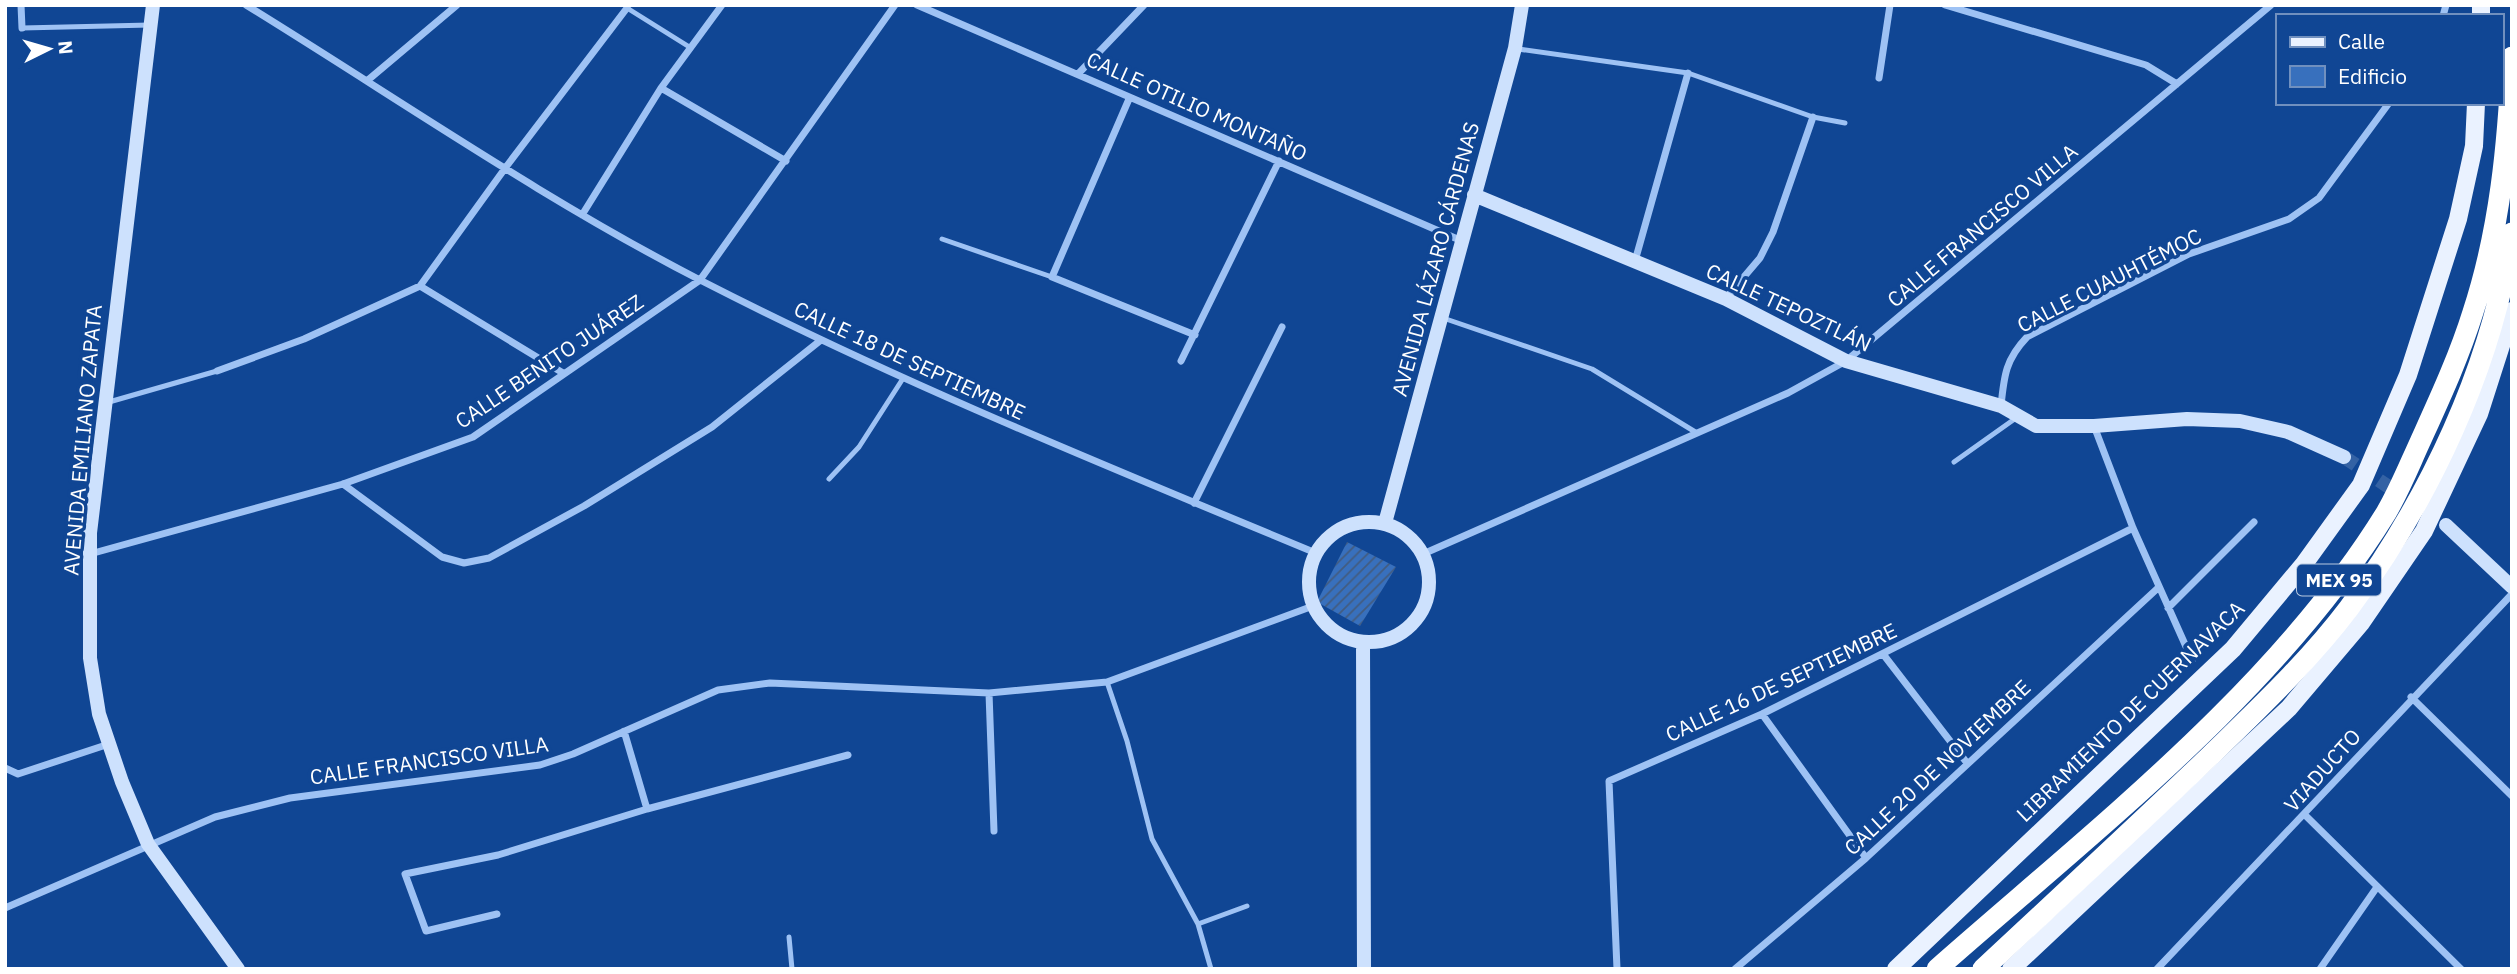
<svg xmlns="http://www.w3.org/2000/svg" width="2517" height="974" viewBox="0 0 2517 974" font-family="'IBM Plex Sans',sans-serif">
  <defs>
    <pattern id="building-hatch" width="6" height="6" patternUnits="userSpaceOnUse" patternTransform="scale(1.75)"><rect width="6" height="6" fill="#3870bd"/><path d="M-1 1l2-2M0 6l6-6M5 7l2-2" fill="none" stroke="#435c7f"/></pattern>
  </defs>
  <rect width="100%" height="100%" fill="#104694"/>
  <path fill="url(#building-hatch)" d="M 1347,542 L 1396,567 L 1360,626 L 1317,602 Z"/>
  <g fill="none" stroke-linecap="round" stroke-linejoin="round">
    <path stroke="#3462a4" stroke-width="14" stroke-dasharray="14 7" stroke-linecap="butt" d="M 2344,457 L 2404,497"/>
    <path stroke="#9ec2f4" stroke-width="5" d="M 627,8 L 691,48
      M 22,28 L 150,25
      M 1518,49 L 1688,73 L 1813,117 L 1845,123
      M 942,239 L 1052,277
      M 1443,318 L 1592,369 L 1697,433
      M 109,402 L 217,371
      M 1954,462 L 2016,418
      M 829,479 L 859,447 L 902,380
      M 1107,682 L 1127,741 L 1152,839 L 1198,924 L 1211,969
      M 1198,924 L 1247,906
      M 789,937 L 792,969"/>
    <path stroke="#9ec2f4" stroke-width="7" d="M 21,5 L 22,28
      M 246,5 C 397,98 544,200 702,281 C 901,383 1109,467 1316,553
      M 917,5 L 1462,241
      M 1945,5 L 2146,65 L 2177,84
      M 2443,16 L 2446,5
      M 1078,74 L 1144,5
      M 1879,78 L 1890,5
      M 368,80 L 457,5
      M 661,88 L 786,161
      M 1129,99 L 1052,277 L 1195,335
      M 582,215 L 661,88 L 722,5
      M 1635,261 L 1688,73
      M 420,286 L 563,373
      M 1726,298 L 1760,258 L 1773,232 L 1813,117
      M 1181,361 L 1279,161
      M 217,371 L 304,339 L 420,286 L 506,167 L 627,8
      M 2001,406 C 2004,375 2006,359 2027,337 L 2189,254 L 2289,219 L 2319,198 L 2389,103
      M 2094,426 L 2133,528 L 2192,660
      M 343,484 L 442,557 L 464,563 L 489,558 L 584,506 L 712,427 L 821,340
      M 1194,503 L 1282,327
      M 90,554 L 343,484 L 473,437 L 700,280 L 895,5
      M 1423,554 L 1788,393 L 1846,361 L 2271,5
      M 2168,608 L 2254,522
      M 1883,654 L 1967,763
      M 989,693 L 994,831
      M 2411,697 L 2512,796
      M 1762,714 L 1866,858
      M 624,731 L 647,809
      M 5,768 L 18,774 L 109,744
      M 2305,815 L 2461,969
      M 5,908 L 215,817 L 290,798 L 540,765 L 573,754 L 718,690 L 770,683 L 989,693 L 1107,682 L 1313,606
      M 497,914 L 426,931 L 405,874 L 498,855 L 647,809 L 848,755
      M 1617,969 L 1609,781 L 1762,714 L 2133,528
      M 1735,969 L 1866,858 L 2159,587
      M 2157,969 L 2512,594
      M 2320,969 L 2377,887"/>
    <path stroke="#cde1fd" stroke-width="14" d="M 153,5 L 90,533 L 90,658 L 99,714 L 122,782 L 148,844 L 238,969
      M 1474,195 L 1726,299 L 1846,361 L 2001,406 L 2036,426 L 2094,426 L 2187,419 L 2240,421 L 2288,432 L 2344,457
      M1309 582a60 60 0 1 1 120 0a60 60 0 1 1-120 0Z
      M 1385,523 L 1515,48 L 1522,5
      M 2446,525 L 2512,587
      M 1363,643 L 1364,969"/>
    <path stroke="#eaf2ff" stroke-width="18" d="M 2481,16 L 2481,5
      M 1896,969 L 2233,649 L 2304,564 L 2361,485 L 2408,375 L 2458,219 L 2474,146 L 2476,103
      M 2011,969 L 2289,708 L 2361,623 L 2424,531 L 2479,414 L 2512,311"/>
    <path stroke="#fff" stroke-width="21" d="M 1937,969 C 2091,833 2277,690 2386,513 C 2399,491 2409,466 2420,442 C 2439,400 2459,357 2473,312 C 2500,230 2508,143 2512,57
      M 1983,969 C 2059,898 2136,827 2211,755 C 2259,708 2309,661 2349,608 C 2429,500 2492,367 2512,233"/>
  </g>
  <g text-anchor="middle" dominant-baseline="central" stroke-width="7" stroke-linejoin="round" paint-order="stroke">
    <rect fill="#104694" stroke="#b7c8df" stroke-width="2" x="2297" y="564.5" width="84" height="31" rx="5"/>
    <g font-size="19" font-weight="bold" fill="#fff">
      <text x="2339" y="580">MEX 95</text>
    </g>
    <g font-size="21" fill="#fff" stroke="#104694">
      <text transform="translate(1197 106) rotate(24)">CALLE OTILIO MONTAÑO</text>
      <text transform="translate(1982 225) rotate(-40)">CALLE FRANCISCO VILLA</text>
      <text transform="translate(1435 259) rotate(-75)">AVENIDA LÁZARO CÁRDENAS</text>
      <text transform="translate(2109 280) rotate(-27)">CALLE CUAUHTÉMOC</text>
      <text transform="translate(1789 307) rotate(25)">CALLE TEPOZTLÁN</text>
      <text transform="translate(910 360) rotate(25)">CALLE 18 DE SEPTIEMBRE</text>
      <text transform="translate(549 361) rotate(-34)">CALLE BENITO JUÁREZ</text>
      <text transform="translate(82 440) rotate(-85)">AVENIDA EMILIANO ZAPATA</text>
      <text transform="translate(1781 682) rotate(-25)">CALLE 16 DE SEPTIEMBRE</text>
      <text transform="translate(2130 711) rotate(-44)">LIBRAMIENTO DE CUERNAVACA</text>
      <text transform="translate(429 760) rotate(-8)">CALLE FRANCISCO VILLA</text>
      <text transform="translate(1937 767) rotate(-43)">CALLE 20 DE NOVIEMBRE</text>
      <text transform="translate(2322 770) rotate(-48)">VIADUCTO</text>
    </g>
  </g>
  <rect width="2517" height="974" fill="none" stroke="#ffffff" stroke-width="14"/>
  <rect x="2276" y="14" width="228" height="91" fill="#104694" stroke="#7090bf" stroke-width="2"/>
  <rect x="2290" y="37" width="35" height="10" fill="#eaf2ff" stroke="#7090bf" stroke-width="2"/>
  <text x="2338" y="49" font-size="21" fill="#ffffff">Calle</text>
  <rect x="2290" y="66" width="35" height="21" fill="#3870bd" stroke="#7090bf" stroke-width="2"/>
  <text x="2338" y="84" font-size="21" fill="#ffffff">Edificio</text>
  <g transform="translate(49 49) rotate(85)" stroke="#104694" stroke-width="5" paint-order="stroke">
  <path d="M0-5L12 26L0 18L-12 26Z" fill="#ffffff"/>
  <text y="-10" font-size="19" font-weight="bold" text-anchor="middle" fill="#ffffff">N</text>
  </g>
</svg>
